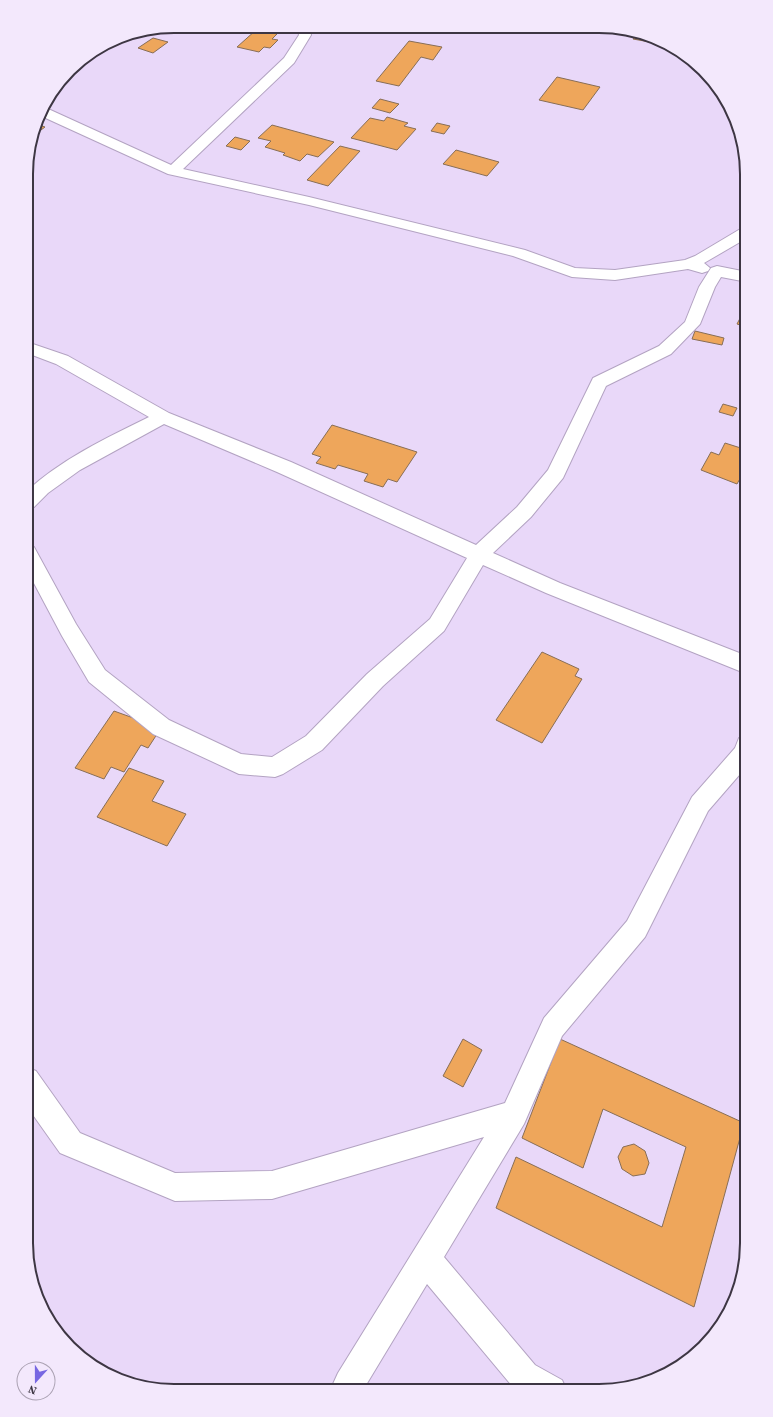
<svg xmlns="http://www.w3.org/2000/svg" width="773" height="1417" viewBox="0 0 773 1417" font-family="'Source Serif 4',serif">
  <rect width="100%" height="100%" fill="#e9d8f9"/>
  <path fill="#eea65b" stroke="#886e56" d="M 256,30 L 277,34 L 272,39 L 278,40 L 270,48 L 264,47 L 259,52 L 237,47 Z
    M 638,32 L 664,41 L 672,46 L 633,39 Z
    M 153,38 L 168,42 L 153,53 L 138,48 Z
    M 409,41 L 442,47 L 433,60 L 421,57 L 399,86 L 376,81 Z
    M 557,77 L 600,87 L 583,110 L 539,100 Z
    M 380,99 L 399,104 L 390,113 L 372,108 Z
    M 387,117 L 408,123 L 404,126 L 416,129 L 397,150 L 351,138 L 370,118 L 384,121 Z
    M 437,123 L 450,126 L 444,134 L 431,131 Z
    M 37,124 L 45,127 L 33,136 Z
    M 272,125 L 334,142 L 318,157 L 307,154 L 300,161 L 283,155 L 285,153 L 265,147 L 271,141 L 258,138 Z
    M 235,137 L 250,141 L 241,150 L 226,146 Z
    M 340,146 L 360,151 L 328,186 L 307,180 Z
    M 456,150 L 499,162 L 487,176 L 443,164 Z
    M 747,305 L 747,327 L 737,324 Z
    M 695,331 L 724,338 L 722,345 L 692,339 Z
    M 723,404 L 737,408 L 733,416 L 719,412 Z
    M 332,425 L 417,452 L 397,482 L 388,479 L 383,487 L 364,481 L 368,474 L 338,465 L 335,469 L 316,463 L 321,457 L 312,454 Z
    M 725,443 L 747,450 L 747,466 L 737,484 L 701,470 L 711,452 L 719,455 Z
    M 542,652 L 579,669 L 575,676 L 582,679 L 542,743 L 496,720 Z
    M 114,711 L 161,728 L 148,748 L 141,745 L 124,772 L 111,767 L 104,779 L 75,768 Z
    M 129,768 L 164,781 L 152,801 L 186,814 L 167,846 L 97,817 Z
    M 463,1039 L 482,1050 L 463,1087 L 443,1076 Z
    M 560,1039 L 744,1123 L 694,1307 L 496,1208 L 516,1157 L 662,1227 L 686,1147 L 603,1109 L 583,1168 L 522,1138 Z
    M 634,1144 L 645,1151 L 649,1163 L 645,1174 L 633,1176 L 622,1169 L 618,1157 L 623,1147 Z"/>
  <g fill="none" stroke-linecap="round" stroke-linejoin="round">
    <defs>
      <path id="minor" d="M 297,27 L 309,27 L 311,35 L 294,63 L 183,169 L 309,197 L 525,250 L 575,268 L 615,270 L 685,260 L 695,256 L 742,228 L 747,226 L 747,238 L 704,263 L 710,268 L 708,271 L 702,273 L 688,269 L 615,280 L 572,277 L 513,256 L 309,205 L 168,174 L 39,115 L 42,107 L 46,108 L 171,165 L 284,58 L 299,35 Z
        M 717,266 L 747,272 L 747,282 L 721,277 L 715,287 L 700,324 L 671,354 L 606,386 L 563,478 L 531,517 L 493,553 L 560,583 L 747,656 L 747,674 L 546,593 L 483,565 L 444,631 L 383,686 L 322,750 L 283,774 L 275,777 L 239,774 L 153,734 L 89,682 L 62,636 L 27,570 L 27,545 L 34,547 L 76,624 L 105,670 L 169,720 L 241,754 L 272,757 L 306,736 L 367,674 L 430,619 L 467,558 L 277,472 L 164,424 L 80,470 L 48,493 L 34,507 L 27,509 L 27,491 C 62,459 106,438 149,417 L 56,364 L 27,353 L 27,342 L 68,356 L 169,413 L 291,462 L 476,545 L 517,507 L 548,470 L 593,378 L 659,346 L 685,322 L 699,287 L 711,268 Z
        M 747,736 L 747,766 L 708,811 L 645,937 L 562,1036 L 524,1124 L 444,1257 L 535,1365 L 562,1380 L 567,1391 L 520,1391 L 513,1387 L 427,1284 L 363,1390 L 336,1390 L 333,1384 L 338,1373 L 484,1137 L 272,1199 L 175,1201 L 60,1153 L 26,1105 L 26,1067 L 36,1071 L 80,1133 L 175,1173 L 272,1171 L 505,1103 L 544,1018 L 627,921 L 692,797 L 735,748 L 739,738 Z"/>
    </defs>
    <use href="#minor" stroke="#b3a3c2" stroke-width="2"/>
    <use href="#minor" fill="#fff" fill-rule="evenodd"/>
  </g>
  <path d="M0 0H773V1417H0ZM174 33H599A141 141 0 0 1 740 174V1243A141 141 0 0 1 599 1384H174A141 141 0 0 1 33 1243V174A141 141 0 0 1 174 33Z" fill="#f3e8fc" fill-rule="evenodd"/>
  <path fill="none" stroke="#3d3643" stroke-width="2" d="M174 33H599A141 141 0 0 1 740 174V1243A141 141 0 0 1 599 1384H174A141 141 0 0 1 33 1243V174A141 141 0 0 1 174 33Z"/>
  <g transform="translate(36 1381) rotate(201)"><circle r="19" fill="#f3e8fc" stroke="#aaa1b2"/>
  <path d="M0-3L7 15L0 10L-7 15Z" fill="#7767e2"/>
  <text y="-6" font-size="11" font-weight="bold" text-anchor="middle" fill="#3d3643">N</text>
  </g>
</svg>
